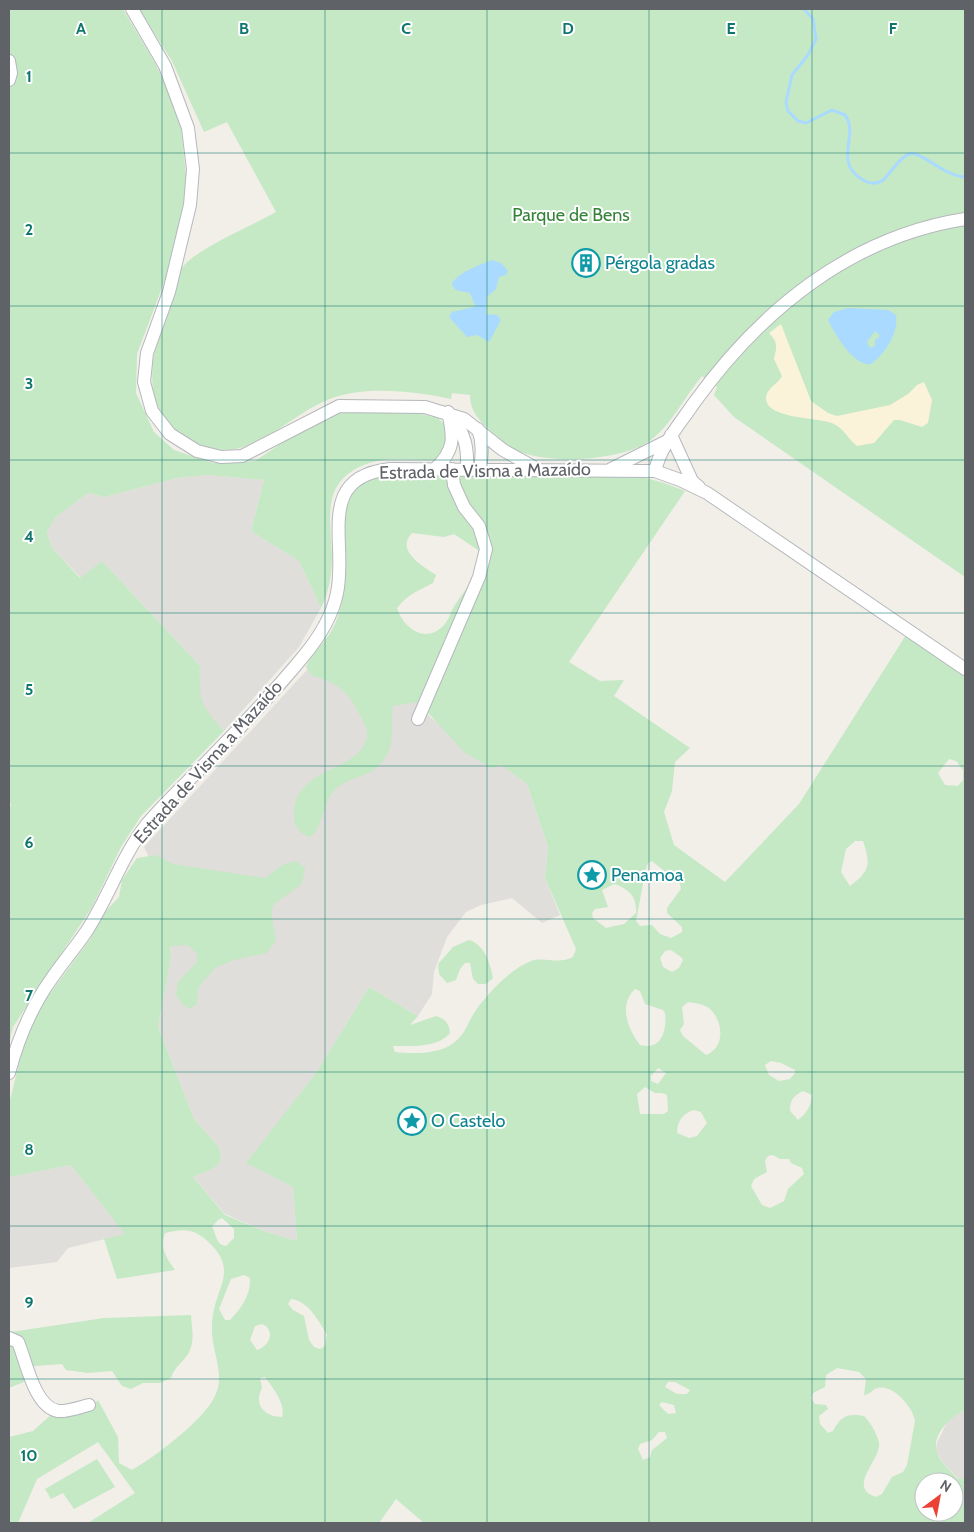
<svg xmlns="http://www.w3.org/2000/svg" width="974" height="1532" viewBox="0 0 974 1532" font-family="Cabin,sans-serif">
  <rect width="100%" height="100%" fill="#f1efe8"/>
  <path fill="#e0deda" d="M 208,475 L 264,480 L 251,531 L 299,561 L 321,608 L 299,647 L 224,731 L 203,708 L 199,692 L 200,666 L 102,561 L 81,578 L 52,548 L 47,532 L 56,517 L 88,493 L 105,497 L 177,478 Z
    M 316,660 L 418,702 L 430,717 L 493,768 L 499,763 L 527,784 L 548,847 L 545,878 L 560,915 L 542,923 L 512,898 L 481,905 L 466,912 L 447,937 L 434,972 L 432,994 L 418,1016 L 369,987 L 318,1070 L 247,1163 L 293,1187 L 297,1241 L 264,1231 L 225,1214 L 193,1177 L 214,1168 L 221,1161 L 219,1147 L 194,1119 L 158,1027 L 171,955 L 165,891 L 144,847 Z
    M 71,1165 L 126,1234 L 68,1248 L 57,1262 L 9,1268 L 9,1177 Z
    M 965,1410 L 965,1478 L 959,1479 L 943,1463 L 936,1451 L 937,1443 L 948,1420 Z"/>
  <path fill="#c5e8c5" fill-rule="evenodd" d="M 9,9 L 123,9 L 156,65 L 180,118 L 187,185 L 172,261 L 137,354 L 136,393 L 154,432 L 174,450 L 213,463 L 255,461 L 311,424 L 342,411 L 417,413 L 438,418 L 448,428 L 446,445 L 438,459 C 416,461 390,456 369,463 C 321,480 330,515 332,556 C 332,574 329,592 321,608 L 299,561 L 251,531 L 264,480 L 208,475 L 177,478 L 105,497 L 88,493 L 56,517 L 47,532 L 52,548 L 80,578 L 102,561 L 200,666 C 199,702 200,704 224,731 L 141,816 L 121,847 L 92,907 L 13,1027 L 9,1044 L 9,810 L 11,805 L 9,799 Z
    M 139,9 L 965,9 L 965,577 L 734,417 L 714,395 L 717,387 L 702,376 C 684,397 668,432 643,445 C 611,461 545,465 513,449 C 505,445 499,437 492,432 C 480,421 470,412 470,395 L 452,393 L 451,399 C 417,391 369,386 335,397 C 286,413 248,472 192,441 C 135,410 151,355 168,307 C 173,295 176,279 182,268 C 195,249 254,225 276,212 L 227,122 L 204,132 L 172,61 Z
    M 402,475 L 642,477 L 664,483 L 685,491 L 569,662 L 600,681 L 624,680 L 614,696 L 690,748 L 675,762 L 672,791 L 664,812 L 674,845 L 725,882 L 799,804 L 906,635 L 965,676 L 965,1410 C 952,1416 931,1434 937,1452 C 940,1463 951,1471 958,1479 L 965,1478 L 965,1523 L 424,1523 L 396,1499 L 379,1523 L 88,1523 L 135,1493 L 98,1442 L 37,1479 L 18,1523 L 9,1523 L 9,1437 L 33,1431 L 53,1413 L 91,1408 L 98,1400 L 118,1437 L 119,1463 L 132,1470 C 155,1457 202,1421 214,1398 C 227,1375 211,1352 212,1328 C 212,1286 244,1272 204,1238 C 192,1228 180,1229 165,1233 C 160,1249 166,1257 175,1270 L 117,1279 L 104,1239 L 125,1234 L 71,1165 L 9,1177 L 9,1104 L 25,1040 L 40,1007 L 91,938 L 104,913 L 119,897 L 122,880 L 137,858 L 156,855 L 173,864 L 265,878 L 284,864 L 296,861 L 305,868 L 302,884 L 274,904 L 271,911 L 276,940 L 267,953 L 234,960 L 215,968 L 198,988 L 197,1004 L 190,1009 L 183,1005 L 176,995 L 178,982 L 197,962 L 197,954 L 188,945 L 170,946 L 171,956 L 158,1027 L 194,1119 L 219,1147 L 221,1161 L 214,1168 L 193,1177 L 225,1215 L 264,1231 L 297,1241 L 293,1187 L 246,1163 L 318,1070 L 369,987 L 418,1016 L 410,1025 L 436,1016 C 445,1019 449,1023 450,1033 C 438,1048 411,1046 393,1046 L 395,1052 C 415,1054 443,1055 458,1039 C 465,1033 469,1021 474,1013 C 487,994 509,970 531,961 C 544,956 558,965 573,957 L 576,949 L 545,878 L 548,847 L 527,784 L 500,764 L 493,769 L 465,753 L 418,702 L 393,706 C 390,721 395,742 387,755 C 371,782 350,773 334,791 C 321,805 323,831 309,837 C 298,832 293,825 294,813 C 295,771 348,771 363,747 C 373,733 363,721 356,708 C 347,690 332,680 312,676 L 306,667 C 313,651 327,641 334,626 C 338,618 341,606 343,597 C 350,560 327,486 379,476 C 386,475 394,476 402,475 ZM 412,533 L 444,537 L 454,534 L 478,550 C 480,573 469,584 457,602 C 451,609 450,619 444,625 C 426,645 403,628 397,608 C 408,594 418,591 433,583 L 436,575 C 422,566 395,550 412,533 ZM 949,759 L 956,761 L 963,770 L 963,780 L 958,786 L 945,785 L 938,773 ZM 855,841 L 863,841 C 871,865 870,871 850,886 L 841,872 L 846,849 ZM 652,861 L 680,884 L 681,889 L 667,908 L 667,913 L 682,927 L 682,932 L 671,938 L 660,934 L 652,925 L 640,926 L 636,921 L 646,868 L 648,863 ZM 614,884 C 629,889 637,896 636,913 L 624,924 L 606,928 L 593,918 L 592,913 L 595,909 L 608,907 L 602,890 ZM 671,950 L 681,957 L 683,960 L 679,968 L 672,972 L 663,967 L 660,958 L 665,951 ZM 635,989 L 640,991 L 645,1004 L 663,1010 L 665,1013 C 667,1030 662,1051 640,1045 C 628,1029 618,1005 635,989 ZM 688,1002 C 695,1003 704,1004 710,1009 C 724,1022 725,1048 706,1055 L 683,1036 L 680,1030 L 684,1024 L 682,1007 ZM 771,1061 L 781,1063 L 795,1070 L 795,1073 L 790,1079 L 779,1081 L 769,1075 L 765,1065 ZM 658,1068 L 666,1073 L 658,1084 L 651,1081 L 651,1076 ZM 645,1087 L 655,1093 L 662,1093 L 667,1095 L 668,1111 L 664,1114 L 640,1114 L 637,1094 ZM 803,1091 L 812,1095 C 811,1106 807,1113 798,1120 L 790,1111 C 790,1100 793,1096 803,1091 ZM 694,1110 L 701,1112 L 707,1123 L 697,1136 L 689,1138 L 677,1133 C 677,1121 683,1113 694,1110 ZM 773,1155 L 780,1159 L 789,1159 L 791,1163 L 802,1168 L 804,1174 L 788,1189 L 784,1201 L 770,1208 L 762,1205 L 751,1186 L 754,1179 L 767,1172 L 765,1161 L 768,1156 ZM 222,1218 L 234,1229 L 234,1238 L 226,1246 C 215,1244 217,1235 212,1227 L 218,1220 ZM 244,1275 L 250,1278 C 251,1295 241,1309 230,1320 L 225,1320 L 219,1309 L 231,1279 ZM 291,1299 C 309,1301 318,1321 327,1334 L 325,1346 L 320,1349 L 314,1347 L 309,1340 L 304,1316 L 293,1310 L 288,1304 ZM 262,1324 C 276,1330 270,1346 257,1350 L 250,1340 L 255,1326 ZM 837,1368 L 859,1372 L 866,1379 L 864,1395 C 870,1395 872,1389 878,1388 C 893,1384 913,1407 915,1421 L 907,1465 L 903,1472 L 892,1477 L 882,1494 L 876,1497 C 846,1487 881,1460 879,1443 C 877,1434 871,1423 864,1416 C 847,1413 841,1416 833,1431 L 828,1433 L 820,1424 L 819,1416 L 828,1409 L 826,1405 L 815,1404 L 811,1398 L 813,1393 L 825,1387 L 826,1375 ZM 265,1377 C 272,1387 286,1403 282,1417 C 265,1417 253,1405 262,1388 L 260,1378 ZM 668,1382 L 675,1382 L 690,1390 L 687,1394 L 677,1394 L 665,1387 ZM 662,1402 L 674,1405 L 676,1413 L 668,1414 L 659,1405 ZM 659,1432 L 665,1432 L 667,1438 L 652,1450 L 650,1457 L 643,1460 L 638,1449 L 640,1444 L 652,1440 ZM 924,1482 L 954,1482 L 954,1512 L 924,1512 Z
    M 469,940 C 485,945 490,963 493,978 L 486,984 L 478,984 L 473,979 L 470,963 L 465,963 L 460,969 L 456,980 L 447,983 L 439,974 L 438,964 L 453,947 Z
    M 191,1315 C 192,1331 196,1345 185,1358 C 179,1366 174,1368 171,1378 L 160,1383 L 143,1383 L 131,1389 L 122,1386 L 112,1371 L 88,1373 L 66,1370 L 62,1364 L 23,1367 L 26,1381 L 9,1388 L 9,1328 L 11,1332 L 104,1318 Z
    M 97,1459 L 115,1487 L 74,1509 L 63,1493 L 51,1499 L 45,1489 Z"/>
  <path fill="#fbf3d9" d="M 781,324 L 811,401 L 828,413 L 837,416 L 890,405 L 908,394 L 917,385 L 924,382 L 932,400 L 928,423 L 922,427 L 900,420 L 894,420 L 874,443 L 857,446 C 848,439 844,429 834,424 C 822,417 764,420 766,397 C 767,388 779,383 782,376 L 774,359 C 777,347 778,342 769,333 Z"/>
  <path fill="#aadaff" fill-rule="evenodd" d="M 492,260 L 501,263 L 508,271 L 506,275 L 499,277 L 496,289 L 487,297 L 486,314 L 497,315 L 501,320 L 489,342 L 477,335 L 467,337 L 449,317 L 452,312 L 474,307 L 475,305 L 470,293 C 464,291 453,293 452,283 C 462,270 478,266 492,260 Z
    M 848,308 L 888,310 L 896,315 C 899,333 885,354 871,364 C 854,367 834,333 828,320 L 834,312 ZM 875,331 L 880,336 L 875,340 L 875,346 L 870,348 L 867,342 Z"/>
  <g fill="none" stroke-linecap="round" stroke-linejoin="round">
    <path stroke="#aadaff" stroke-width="3" d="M 804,9 L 813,19 L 816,39 L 808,55 L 792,75 L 786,102 L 788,111 L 798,121 L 806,123 L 832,110 L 845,115 C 860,135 832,162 863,180 C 870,184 875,184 882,181 C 891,174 898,158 909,154 C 920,150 944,176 965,177"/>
    <defs>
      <path id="minor" d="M 132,9 L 165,66 L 188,128 L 193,169 L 190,205 L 169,292 L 147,353 L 144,382 L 152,411 L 170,434 L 197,451 L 221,457 L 242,456 L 339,406 L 425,407 L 464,419 L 503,450 L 539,470
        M 9,61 L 11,73 L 9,80
        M 451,416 C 465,433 468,448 467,469
        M 478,429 C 483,443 482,454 480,470
        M 671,435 L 692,481 L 699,487
        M 435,469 C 455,450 454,438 448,412
        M 611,469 L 667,441
        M 655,471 C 661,445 679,425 694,403 C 760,311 850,237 965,219
        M 418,719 L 479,577 L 486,549 L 479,526 L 464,507 L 454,485 L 452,469
        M 9,1073 C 18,1039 31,1007 52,978 C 63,962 75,948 86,932 C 109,897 121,857 147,824 C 162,806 180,789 197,772 C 233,735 269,698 302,658 C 318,639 332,618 337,593 C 348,543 314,477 390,469 L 655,471 L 680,480 L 707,493 L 965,669
        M 9,1338 L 18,1342 C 26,1360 34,1407 58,1411 C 67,1412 80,1407 89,1405"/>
    </defs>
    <use href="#minor" stroke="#b5b8bc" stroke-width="14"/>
    <use href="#minor" stroke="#fff" stroke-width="12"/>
  </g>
  <path fill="none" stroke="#0f766e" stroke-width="1" stroke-opacity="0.55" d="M 162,9 L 162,1523M 325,9 L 325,1523M 487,9 L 487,1523M 649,9 L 649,1523M 812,9 L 812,1523M 9,153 L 965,153M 9,306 L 965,306M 9,460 L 965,460M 9,613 L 965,613M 9,766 L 965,766M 9,919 L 965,919M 9,1072 L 965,1072M 9,1226 L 965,1226M 9,1379 L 965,1379"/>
  <defs>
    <symbol id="building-ring" viewBox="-11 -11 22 22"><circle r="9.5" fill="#fff" stroke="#0f9aa8" stroke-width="1.5"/><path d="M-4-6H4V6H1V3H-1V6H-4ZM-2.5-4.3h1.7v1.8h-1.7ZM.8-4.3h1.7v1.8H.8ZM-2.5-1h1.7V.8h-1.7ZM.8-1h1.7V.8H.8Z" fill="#0f9aa8"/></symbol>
    <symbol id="sight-ring" viewBox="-11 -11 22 22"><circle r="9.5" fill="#fff" stroke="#0f9aa8" stroke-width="1.5"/><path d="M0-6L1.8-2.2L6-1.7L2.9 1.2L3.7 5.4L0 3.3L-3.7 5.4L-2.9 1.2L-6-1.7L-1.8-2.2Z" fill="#0f9aa8"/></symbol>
  </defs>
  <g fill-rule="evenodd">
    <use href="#building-ring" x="570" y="247" width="32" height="32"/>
    <use href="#sight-ring" x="576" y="859" width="32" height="32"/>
    <use href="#sight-ring" x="396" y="1105" width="32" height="32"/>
  </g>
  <g text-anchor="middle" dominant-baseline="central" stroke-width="4" stroke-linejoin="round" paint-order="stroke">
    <g font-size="18" fill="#348238" stroke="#fff">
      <text x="571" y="215">Parque de Bens</text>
    </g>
    <g font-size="18" fill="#0d838f" stroke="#fff" text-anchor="start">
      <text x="605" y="263">Pérgola gradas</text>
      <text x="611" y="875">Penamoa</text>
      <text x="431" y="1121">O Castelo</text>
    </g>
    <g font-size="18" fill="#5f6368" stroke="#fff">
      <text transform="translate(485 471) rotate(-1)">Estrada de Visma a Mazaído</text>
      <text transform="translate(208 762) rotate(-48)">Estrada de Visma a Mazaído</text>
    </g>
  </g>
  <g font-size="16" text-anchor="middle" font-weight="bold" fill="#0f766e" stroke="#fff" stroke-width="4" stroke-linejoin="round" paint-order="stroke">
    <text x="81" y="34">A</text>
    <text x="244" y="34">B</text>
    <text x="406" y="34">C</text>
    <text x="568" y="34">D</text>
    <text x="731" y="34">E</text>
    <text x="893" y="34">F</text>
    <text x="29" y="82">1</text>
    <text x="29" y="235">2</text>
    <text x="29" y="389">3</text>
    <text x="29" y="542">4</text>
    <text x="29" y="695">5</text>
    <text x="29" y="848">6</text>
    <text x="29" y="1001">7</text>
    <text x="29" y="1155">8</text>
    <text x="29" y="1308">9</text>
    <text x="29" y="1461">10</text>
  </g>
  <rect width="974" height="1532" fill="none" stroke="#5f6368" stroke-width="20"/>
  <g transform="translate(939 1497) rotate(32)"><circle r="24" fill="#ffffff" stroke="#bfc1c3"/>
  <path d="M0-4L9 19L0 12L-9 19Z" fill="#ea4335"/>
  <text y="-8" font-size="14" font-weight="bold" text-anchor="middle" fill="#5f6368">N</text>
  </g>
</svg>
